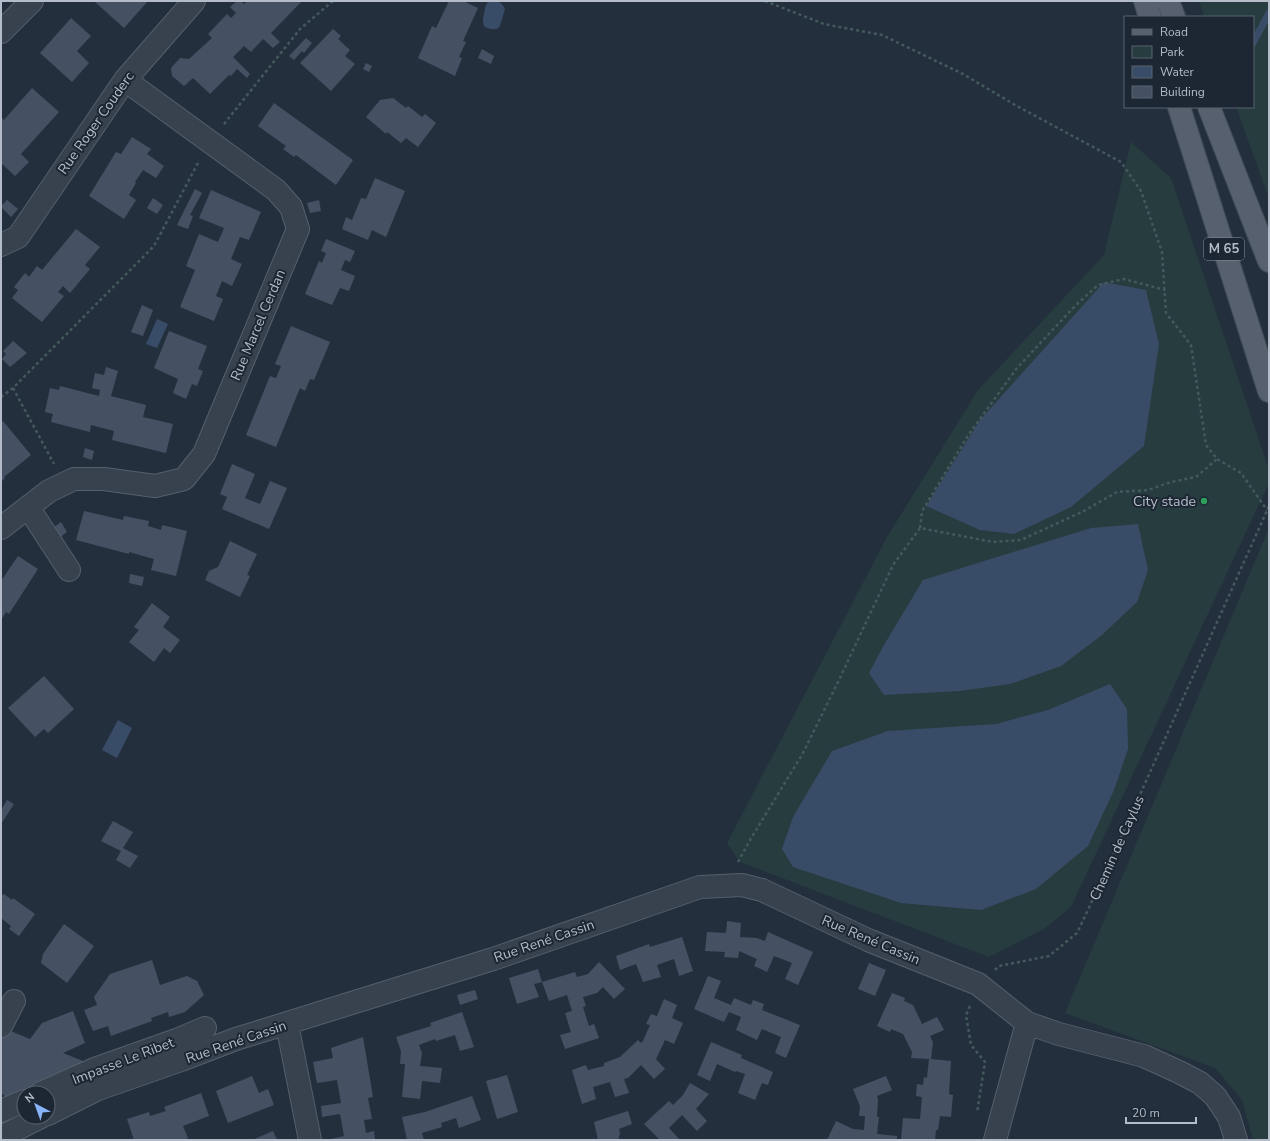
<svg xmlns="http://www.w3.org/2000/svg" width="1270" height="1141" viewBox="0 0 1270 1141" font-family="'Nunito Sans',sans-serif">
  <rect width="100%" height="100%" fill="#242f3e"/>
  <path fill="#263c3f" d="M 1199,1 L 1269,1 L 1269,198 L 1236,107 L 1253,107 L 1253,17 L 1204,17 Z
    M 1131,142 L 1171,178 L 1269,470 L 1269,483 L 1071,907 L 1044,929 L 989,957 L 740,862 L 727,843 L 887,537 L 978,390 L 1104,255 Z
    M 1269,528 L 1269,1140 L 1253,1140 L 1242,1100 L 1215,1068 L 1065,1013 Z"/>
  <path fill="#394c67" d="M 489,1 C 497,0 501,1 505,9 L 500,26 L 497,29 C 484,30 481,26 484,14 C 485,9 485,5 489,1 Z
    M 1104,282 L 1146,290 L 1159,344 L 1144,446 L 1071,507 L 1014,534 L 980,530 L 926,506 L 980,420 Z
    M 157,319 L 168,324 L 157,348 L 146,344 Z
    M 1138,524 L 1148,570 L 1137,602 L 1102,635 L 1061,666 L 1010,684 L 960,691 L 884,695 L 869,673 L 884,645 L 923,580 L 1091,528 Z
    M 1110,684 L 1127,709 L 1128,749 L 1114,790 L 1088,846 L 1036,889 L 981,910 L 901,903 L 793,867 L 782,849 L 793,817 L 832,751 L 888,731 L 996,724 L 1048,710 Z
    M 118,720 L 132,728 L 117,758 L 102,750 Z"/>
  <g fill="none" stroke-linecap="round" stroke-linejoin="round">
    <path stroke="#394c67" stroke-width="7" d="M 1253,43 L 1269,13"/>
  </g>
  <path fill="#455162" d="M 96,1 L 148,1 L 124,28 L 95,2 Z
    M 237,1 L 241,1 L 244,4 L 247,1 L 302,1 L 271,33 L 280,42 L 273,48 L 263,39 L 251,52 L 244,46 L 233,57 L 250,74 L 247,78 L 237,69 L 231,76 L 229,75 L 210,94 L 193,78 L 184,86 L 172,76 L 171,68 L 180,58 L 189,59 L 212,38 L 208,34 L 227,14 L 231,18 L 236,13 L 230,7 Z
    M 449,1 L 463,1 L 478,8 L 463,41 L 466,42 L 459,57 L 462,58 L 455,76 L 418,58 L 432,26 L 436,28 Z
    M 71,18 L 91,36 L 77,51 L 89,63 L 72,82 L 40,53 Z
    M 333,29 L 341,36 L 338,39 L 350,50 L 345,56 L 355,64 L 331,91 L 300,63 Z
    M 306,38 L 312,43 L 304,53 L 302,51 L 294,60 L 289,56 Z
    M 482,49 L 494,56 L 491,64 L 478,58 Z
    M 366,63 L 372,66 L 369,72 L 363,69 Z
    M 32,88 L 59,112 L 21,154 L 29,162 L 15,176 L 1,163 L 1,117 L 4,120 Z
    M 393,98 L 406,108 L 408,106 L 422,117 L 425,114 L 436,123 L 418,147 L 406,138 L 401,143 L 387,132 L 386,134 L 366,117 L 380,100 Z
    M 274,103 L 353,160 L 336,185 L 296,155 L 294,157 L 283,149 L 286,146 L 258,126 Z
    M 132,137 L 151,149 L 147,154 L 164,166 L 156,178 L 143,170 L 135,182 L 136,183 L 129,195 L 136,200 L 124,219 L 89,196 L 116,152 L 121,154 Z
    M 375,178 L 405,191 L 386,237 L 372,230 L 368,240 L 342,229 L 346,217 L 352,220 L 361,198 L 366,199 Z
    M 195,189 L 202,193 L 190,215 L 193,216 L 188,229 L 177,225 Z
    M 211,190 L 261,212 L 249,240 L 240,237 L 231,259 L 242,264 L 232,286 L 222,281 L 216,296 L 223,299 L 214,321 L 180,307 L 195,270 L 186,266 L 199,234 L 218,242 L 224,228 L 199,218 Z
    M 153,198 L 163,205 L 157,214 L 147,208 Z
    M 7,200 L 18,209 L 11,217 L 1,207 L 1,206 Z
    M 319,200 L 321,211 L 310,213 L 307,203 Z
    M 76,229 L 100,247 L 85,265 L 90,269 L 70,293 L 63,286 L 58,292 L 64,296 L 42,322 L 12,298 L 18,290 L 14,287 L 25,273 L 29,277 L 37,266 L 42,270 Z
    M 326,239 L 355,251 L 350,262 L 345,260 L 341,270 L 355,276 L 349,291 L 340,288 L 332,305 L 305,294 L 319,261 L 322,263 L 326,253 L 321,251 Z
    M 142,305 L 153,310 L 143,336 L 131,332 Z
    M 291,326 L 330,342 L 314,380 L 310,379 L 305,391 L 300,388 L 276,447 L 246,435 L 270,376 L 276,378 L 281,366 L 275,364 Z
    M 169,331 L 207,346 L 198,369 L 203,371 L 197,386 L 192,384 L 186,399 L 173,393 L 178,379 L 154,368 Z
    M 13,341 L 27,353 L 10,367 L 2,359 L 6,354 L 3,351 Z
    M 106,367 L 118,371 L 111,396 L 146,405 L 143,417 L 173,424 L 166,453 L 112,440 L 114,431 L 91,425 L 90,432 L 51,422 L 53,414 L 45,412 L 50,388 L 59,390 L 60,386 L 99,396 L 100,390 L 92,388 L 95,373 L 104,375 Z
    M 3,421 L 31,455 L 4,477 L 5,478 L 1,482 L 1,423 Z
    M 85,448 L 94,451 L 92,460 L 83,457 Z
    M 232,464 L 255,474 L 245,498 L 260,504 L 270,481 L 287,488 L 269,529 L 222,509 L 227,497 L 220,494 Z
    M 84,511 L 123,520 L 124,516 L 149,521 L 148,526 L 161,530 L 162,525 L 187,531 L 176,576 L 151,570 L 154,559 L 129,552 L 129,554 L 76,540 Z
    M 61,522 L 67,532 L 59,538 L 53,528 Z
    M 230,541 L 257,554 L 247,575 L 250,576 L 240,597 L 205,580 L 209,571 L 218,567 Z
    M 18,556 L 38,569 L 9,614 L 6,612 L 1,620 L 1,581 Z
    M 130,574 L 144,577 L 142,586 L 129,583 Z
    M 152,603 L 170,617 L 163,627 L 180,640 L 170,653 L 164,648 L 154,662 L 129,642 L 139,630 L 134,627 Z
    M 44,676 L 74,709 L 48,733 L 44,729 L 35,737 L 8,708 Z
    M 7,800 L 14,804 L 1,824 L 1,810 Z
    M 113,821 L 133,832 L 123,848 L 138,856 L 130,868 L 116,860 L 121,851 L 101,841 Z
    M 1,894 L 3,895 L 4,894 L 12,900 L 13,898 L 35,914 L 19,936 L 9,929 L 11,926 L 1,918 Z
    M 727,921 L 741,923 L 740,937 L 757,938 L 765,941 L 768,932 L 813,952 L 798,985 L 785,979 L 792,963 L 774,956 L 767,972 L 754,966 L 757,959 L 739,951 L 738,958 L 724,957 L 725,952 L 705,951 L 707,932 L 726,933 Z
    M 64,924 L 94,946 L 67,983 L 41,963 L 43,954 Z
    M 682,937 L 693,971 L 679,976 L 674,959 L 657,965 L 661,977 L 643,982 L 636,964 L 620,970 L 616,956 L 649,944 L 650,947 Z
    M 152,960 L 160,985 L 187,976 L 197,981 L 204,995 L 185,1012 L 169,1017 L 168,1012 L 151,1018 L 152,1021 L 111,1036 L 108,1026 L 93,1031 L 84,1010 L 97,1005 L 94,997 L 110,974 Z
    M 599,962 L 625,989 L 614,999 L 603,987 L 597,993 L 583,997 L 586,1006 L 583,1007 L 589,1026 L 594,1024 L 599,1038 L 565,1049 L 560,1035 L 571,1032 L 565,1013 L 572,1011 L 567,995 L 549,1001 L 542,982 L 575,972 L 577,977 L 588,974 Z
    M 869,963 L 886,970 L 875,996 L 858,989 Z
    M 538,969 L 542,982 L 534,984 L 539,997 L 517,1004 L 509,978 Z
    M 708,976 L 721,981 L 714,998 L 731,1005 L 734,998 L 751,1005 L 753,1000 L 764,1004 L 762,1010 L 800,1025 L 786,1058 L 775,1053 L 781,1037 L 762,1029 L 757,1040 L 736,1030 L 741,1017 L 729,1012 L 724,1022 L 694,1009 Z
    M 475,990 L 478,999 L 460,1005 L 457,995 Z
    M 892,993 L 905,998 L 904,1001 L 913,1005 L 922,1024 L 937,1017 L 944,1030 L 930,1036 L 933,1042 L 931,1059 L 951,1061 L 949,1094 L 953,1095 L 951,1117 L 940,1116 L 938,1130 L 936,1130 L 935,1140 L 901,1140 L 903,1118 L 920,1119 L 922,1097 L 916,1096 L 917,1084 L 923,1085 L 924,1077 L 927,1078 L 929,1059 L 911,1058 L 912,1052 L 903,1034 L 891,1029 L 890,1032 L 877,1026 Z
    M 664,999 L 677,1005 L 672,1018 L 683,1023 L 674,1044 L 665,1040 L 656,1059 L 665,1069 L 654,1079 L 641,1065 L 628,1078 L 624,1079 L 629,1093 L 615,1097 L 610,1082 L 593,1087 L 596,1099 L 582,1104 L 572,1070 L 586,1065 L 588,1070 L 604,1066 L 604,1063 L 620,1057 L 638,1040 L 641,1043 L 643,1041 L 650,1025 L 646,1024 L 651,1014 L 657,1016 Z
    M 73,1011 L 85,1043 L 63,1053 L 110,1072 L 48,1103 L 24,1093 L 24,1111 L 1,1093 L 1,1027 L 30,1039 L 42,1023 Z
    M 462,1012 L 474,1047 L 460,1051 L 455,1035 L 436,1041 L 435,1039 L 419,1045 L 422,1053 L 420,1066 L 442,1068 L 440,1083 L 422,1081 L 420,1099 L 402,1097 L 405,1064 L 400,1064 L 401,1051 L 396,1037 L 431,1026 L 430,1023 Z
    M 363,1037 L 373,1097 L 368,1098 L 372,1119 L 364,1120 L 366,1133 L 374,1131 L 375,1140 L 327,1140 L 344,1136 L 340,1114 L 322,1117 L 321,1106 L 341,1103 L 337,1080 L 317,1083 L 313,1062 L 333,1058 L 331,1048 Z
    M 711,1042 L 742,1055 L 741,1058 L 773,1072 L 768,1085 L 762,1083 L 755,1100 L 738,1093 L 745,1074 L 736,1071 L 735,1072 L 717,1064 L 710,1081 L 697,1075 Z
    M 507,1075 L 518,1112 L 497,1119 L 486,1081 Z
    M 252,1076 L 259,1093 L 268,1089 L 274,1105 L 228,1123 L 216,1091 Z
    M 886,1076 L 892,1090 L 877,1096 L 878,1099 L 877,1117 L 879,1117 L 877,1134 L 897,1136 L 897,1140 L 827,1140 L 836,1121 L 853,1129 L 864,1130 L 865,1116 L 859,1116 L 860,1106 L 853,1089 Z
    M 690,1083 L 709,1094 L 696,1109 L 707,1121 L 697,1131 L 682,1115 L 669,1128 L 680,1140 L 660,1140 L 644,1124 L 669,1101 L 673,1105 L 683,1095 Z
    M 201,1093 L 209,1116 L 183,1126 L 188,1138 L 184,1140 L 134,1140 L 127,1119 L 149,1112 L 150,1116 L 166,1111 L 164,1107 Z
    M 472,1096 L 481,1120 L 459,1128 L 456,1118 L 441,1123 L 442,1127 L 422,1133 L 424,1140 L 407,1140 L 402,1117 L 425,1112 Z
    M 628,1111 L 632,1124 L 619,1129 L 620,1134 L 618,1140 L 598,1140 L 594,1122 Z
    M 273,1131 L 277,1140 L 252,1140 Z"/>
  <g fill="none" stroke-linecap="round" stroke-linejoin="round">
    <defs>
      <path id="minor" d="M 1,32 L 32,1
        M 1,245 L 18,237 L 125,80 L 194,1
        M 28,507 L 69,570
        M 1,528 L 49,491 L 74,479 L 104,479 L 155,486 L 184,479 L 204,454 L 298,229 L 291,207 L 276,190 L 125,80
        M 287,1024 L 310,1140
        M 1,1026 L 14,1001
        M 41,1093 L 97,1068 L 179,1039 L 205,1028
        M 1,1111 L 24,1101
        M 48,1114 L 98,1089 L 181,1060 L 236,1039 L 493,959 L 700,887 L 742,885 L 762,890 L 868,940 L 978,984 L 1027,1023 L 1059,1034 L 1144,1056 L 1179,1072 L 1200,1083 L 1215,1096 L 1229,1117 L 1236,1140
        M 1,1137 L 41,1117
        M 995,1140 L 1027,1023"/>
      <path id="major" d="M 1145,1 L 1150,17
        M 1168,1 L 1174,17
        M 1179,107 L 1269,391
        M 1209,107 L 1269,261"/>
    </defs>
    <use href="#minor" stroke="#565f6c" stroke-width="24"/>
    <use href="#major" stroke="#414a57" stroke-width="24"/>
    <path stroke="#44595c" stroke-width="2.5" stroke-dasharray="3 3" stroke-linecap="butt" d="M 765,1 L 824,24 L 882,35 L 963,74 L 1015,105 L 1121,162 L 1141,191 L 1162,252 L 1166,313 L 1191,345 L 1206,445 L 1217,459 L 1241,473 L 1267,510
      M 224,124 L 300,29 L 333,1
      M 13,388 L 54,464
      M 1,397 L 13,388 L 154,246 L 199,161
      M 920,528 L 922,511 L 969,434 L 1017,368 L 1075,306 L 1098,285 L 1124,279 L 1165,290
      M 738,862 L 750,840 L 803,753 L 838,682 L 893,565 L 920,528 L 993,542 L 1021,540 L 1082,512 L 1117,492 L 1148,490 L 1171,482 L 1196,477 L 1217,459
      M 995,970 L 999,966 L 1049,956 L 1077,933 L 1096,893 L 1269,506
      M 970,1006 L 966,1015 L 971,1045 L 985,1062 L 977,1113"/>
    <use href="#minor" stroke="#38414e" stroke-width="22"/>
    <use href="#major" stroke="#56606e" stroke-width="22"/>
  </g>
  <circle fill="#2e9e5b" stroke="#1d2633" stroke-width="1.5" cx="1204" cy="501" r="4"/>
  <g text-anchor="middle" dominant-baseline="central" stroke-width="4" stroke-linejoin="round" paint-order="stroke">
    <rect fill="#1d2633" stroke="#878f9c" stroke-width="1" x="1204" y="238" width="40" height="22" rx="3"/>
    <g font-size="13" font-weight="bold" fill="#b4bcc9">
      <text x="1224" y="249">M 65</text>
    </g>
    <g font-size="14" fill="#b4bcc9" stroke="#1d2633">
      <text transform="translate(96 123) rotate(-55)">Rue Roger Couderc</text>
      <text transform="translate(258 325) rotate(-67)">Rue Marcel Cerdan</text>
      <text transform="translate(1117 848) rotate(-66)">Chemin de Caylus</text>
      <text transform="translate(871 940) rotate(23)">Rue René Cassin</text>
      <text transform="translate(544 941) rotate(-19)">Rue René Cassin</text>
      <text transform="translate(236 1042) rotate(-19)">Rue René Cassin</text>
      <text transform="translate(123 1061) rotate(-21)">Impasse Le Ribet</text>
    </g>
    <g font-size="14" fill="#b4bcc9" stroke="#1d2633" text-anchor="end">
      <text x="1196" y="501">City stade</text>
    </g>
  </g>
  <rect width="1270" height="1141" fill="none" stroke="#b4bcc9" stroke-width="4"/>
  <rect x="1124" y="16" width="130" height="92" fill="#1d2633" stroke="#59626f"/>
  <rect x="1132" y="29" width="20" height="6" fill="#56606e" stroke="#59626f"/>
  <text x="1160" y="36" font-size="12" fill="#b4bcc9">Road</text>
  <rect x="1132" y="46" width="20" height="12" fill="#263c3f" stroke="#59626f"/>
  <text x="1160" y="56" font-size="12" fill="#b4bcc9">Park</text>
  <rect x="1132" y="66" width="20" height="12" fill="#394c67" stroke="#59626f"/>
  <text x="1160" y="76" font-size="12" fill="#b4bcc9">Water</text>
  <rect x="1132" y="86" width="20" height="12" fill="#455162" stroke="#59626f"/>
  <text x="1160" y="96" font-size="12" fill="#b4bcc9">Building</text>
  <g transform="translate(36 1105) rotate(319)"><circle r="19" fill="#1d2633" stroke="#59626f"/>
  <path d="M0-3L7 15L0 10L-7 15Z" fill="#8ab4f8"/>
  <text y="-6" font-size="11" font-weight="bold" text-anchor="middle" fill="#b4bcc9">N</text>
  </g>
  <path d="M1126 1117v6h70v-6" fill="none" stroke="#b4bcc9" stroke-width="2"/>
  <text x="1132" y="1117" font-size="12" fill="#b4bcc9" stroke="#1d2633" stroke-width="3" paint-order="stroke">20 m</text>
</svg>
